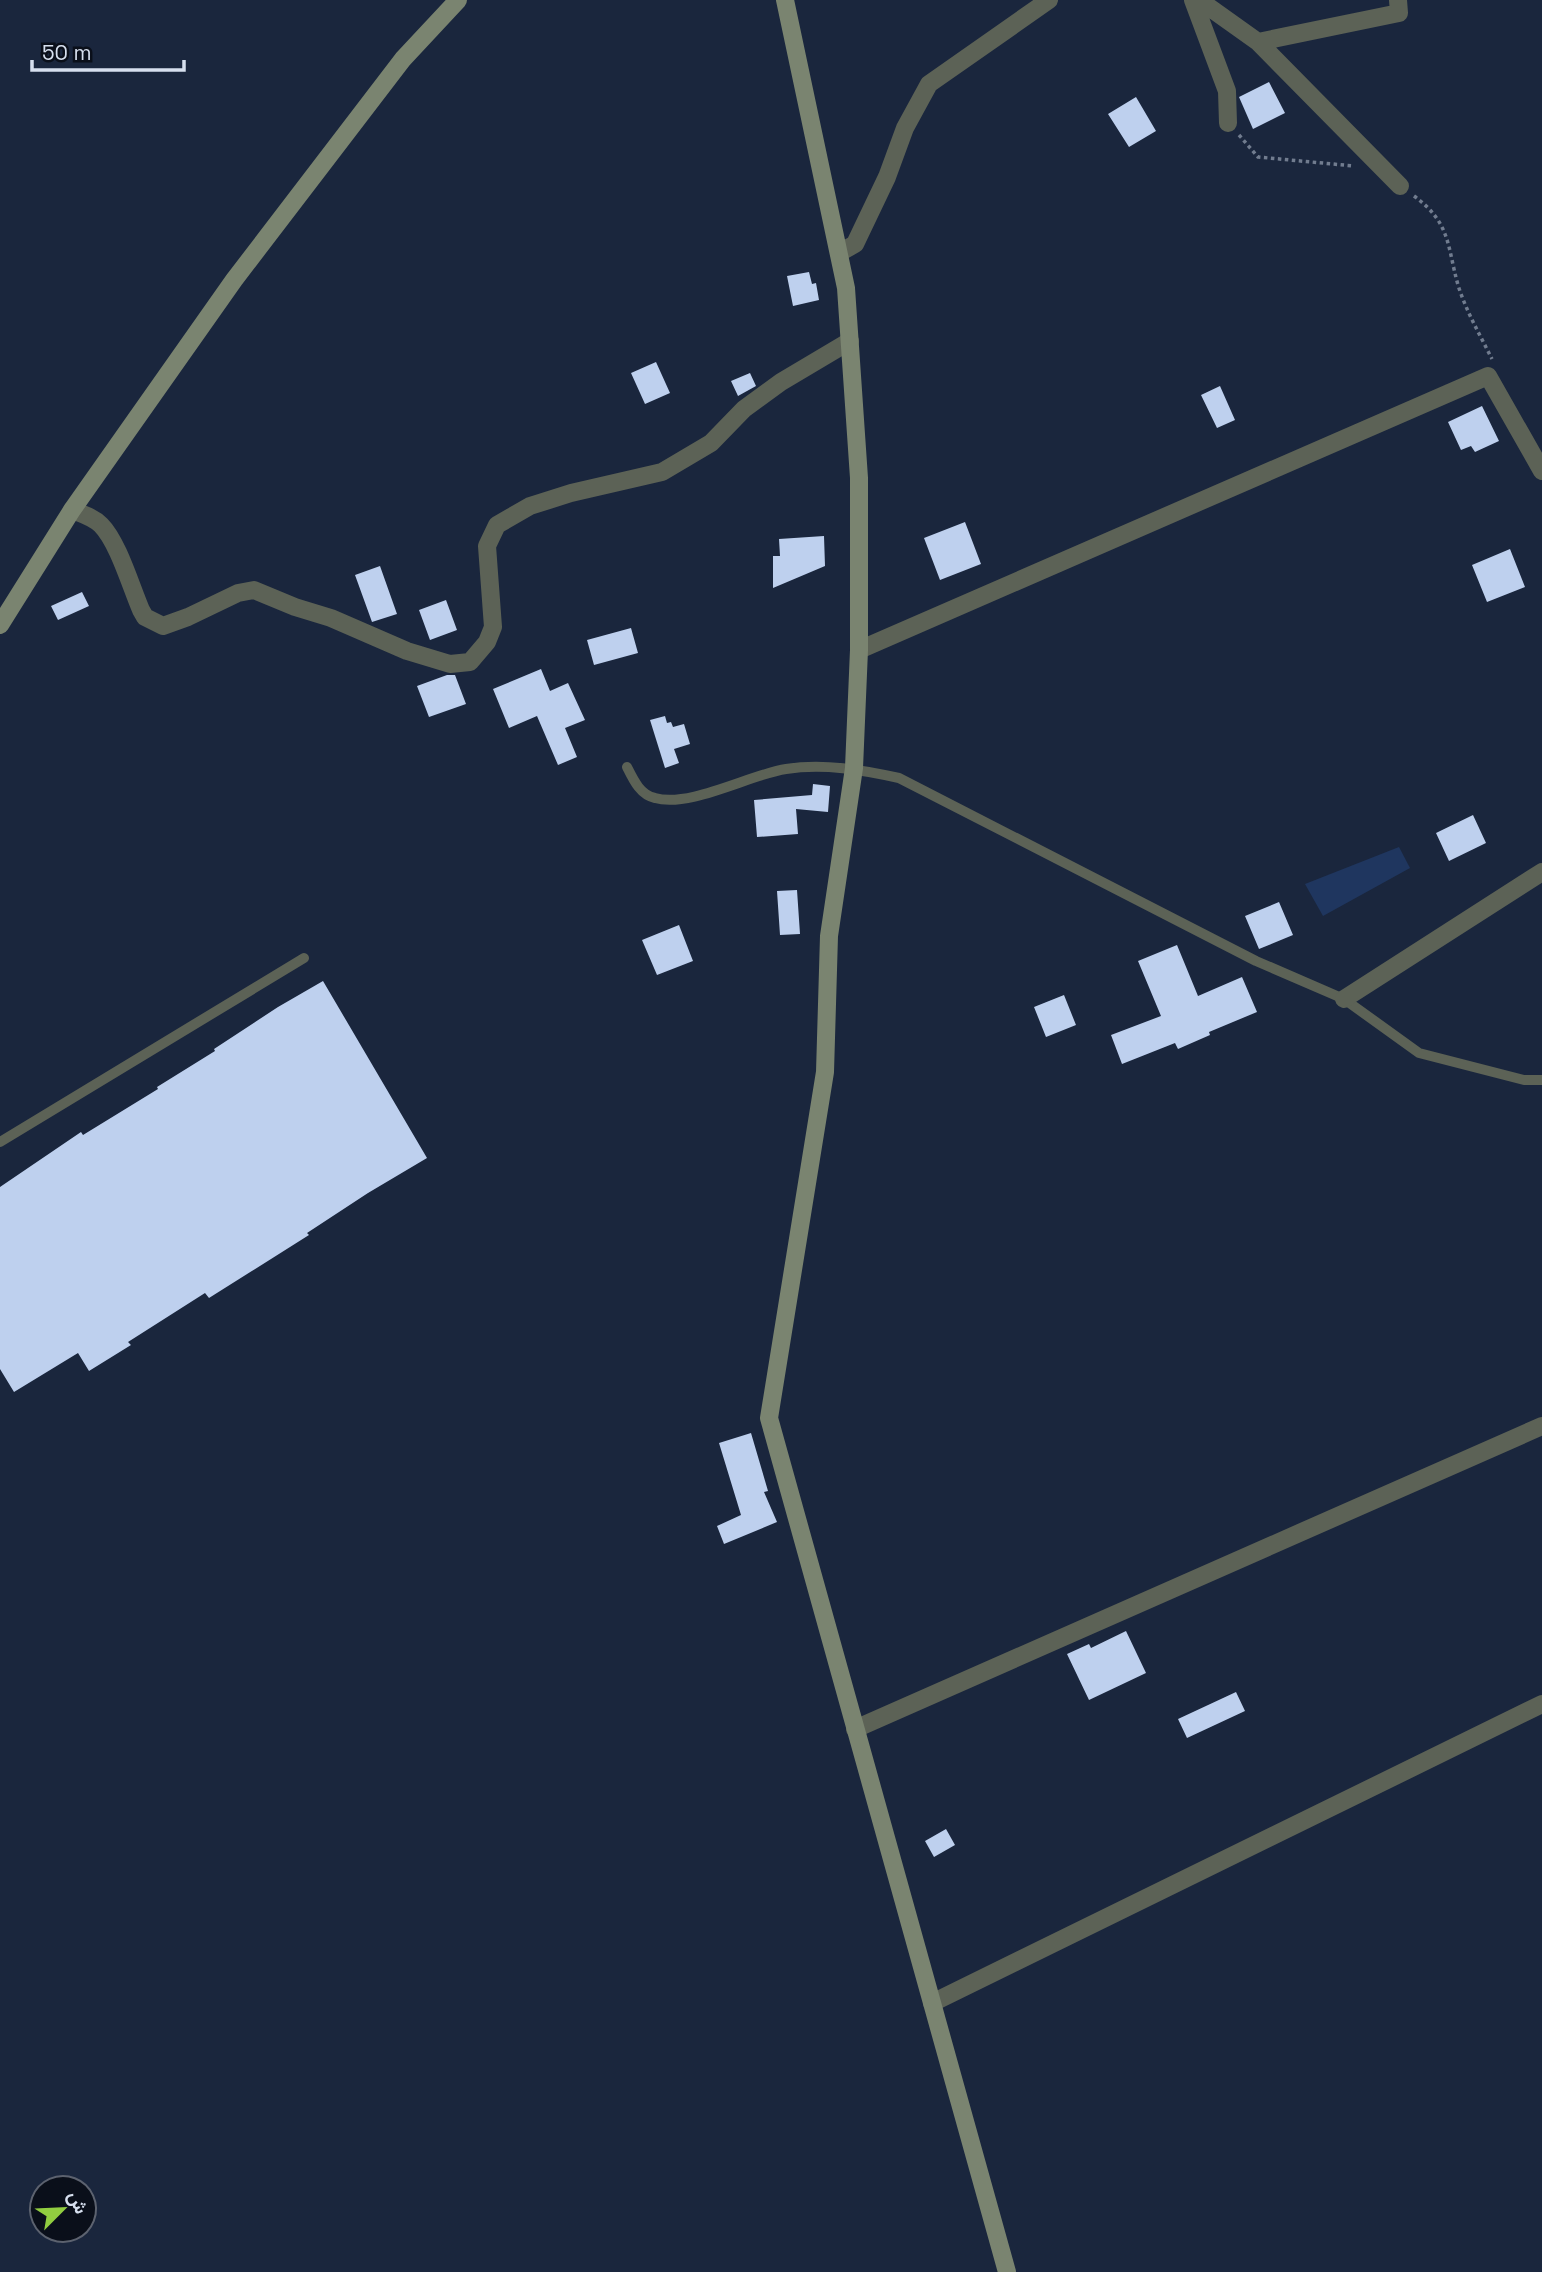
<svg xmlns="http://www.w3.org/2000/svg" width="1542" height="2272" viewBox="0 0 1542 2272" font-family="'Space Grotesk',Vazirmatn,sans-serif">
  <rect width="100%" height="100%" fill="#1a263d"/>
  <path fill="#1f365f" d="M 1399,847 L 1410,868 L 1323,916 L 1305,884 Z"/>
  <path fill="#bed0ee" d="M 1269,82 L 1285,113 L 1253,129 L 1239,97 Z
    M 1136,97 L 1156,131 L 1129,147 L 1108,114 Z
    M 809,272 L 812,284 L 816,283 L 819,300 L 793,306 L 787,276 Z
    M 656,362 L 670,393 L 645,404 L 631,373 Z
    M 750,373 L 756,386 L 738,396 L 731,381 Z
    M 1220,386 L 1235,420 L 1217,428 L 1201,395 Z
    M 1482,406 L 1499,441 L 1475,452 L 1471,446 L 1461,450 L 1448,422 Z
    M 965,522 L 981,564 L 940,580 L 924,538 Z
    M 824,536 L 825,566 L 773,588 L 773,556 L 780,556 L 779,539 Z
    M 1510,549 L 1525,587 L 1487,602 L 1472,565 Z
    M 380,566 L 397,614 L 372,622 L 355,575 Z
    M 82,592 L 89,606 L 58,620 L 51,606 Z
    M 446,600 L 457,630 L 430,640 L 419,610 Z
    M 631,628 L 638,653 L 594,665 L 587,640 Z
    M 541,669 L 550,691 L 568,683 L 585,720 L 565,728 L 577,757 L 558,765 L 537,716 L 509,728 L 493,689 Z
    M 447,675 L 455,675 L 466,704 L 429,717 L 417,686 Z
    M 665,716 L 667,723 L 671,722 L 673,727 L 684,724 L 690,744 L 674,749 L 679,763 L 665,768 L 650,720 Z
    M 813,784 L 830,786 L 828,812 L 796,809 L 798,834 L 757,837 L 754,800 L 812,795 Z
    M 1473,815 L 1486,843 L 1449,861 L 1436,833 Z
    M 797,890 L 800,934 L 780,935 L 777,891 Z
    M 1279,902 L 1293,935 L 1259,949 L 1245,916 Z
    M 679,925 L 693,961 L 657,975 L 642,940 Z
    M 1177,945 L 1198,996 L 1242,977 L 1257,1012 L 1209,1032 L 1210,1035 L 1178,1049 L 1175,1043 L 1122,1064 L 1111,1035 L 1161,1016 L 1138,961 Z
    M 323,981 L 427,1158 L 368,1193 L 307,1233 L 309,1235 L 209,1298 L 205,1293 L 128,1342 L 131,1345 L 89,1371 L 78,1353 L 14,1392 L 0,1369 L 0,1187 L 81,1132 L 83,1135 L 158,1089 L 157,1087 L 215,1051 L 214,1049 L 278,1007 Z
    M 1064,995 L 1076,1025 L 1046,1037 L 1034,1007 Z
    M 751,1433 L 768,1491 L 764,1492 L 777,1522 L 724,1544 L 717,1526 L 741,1515 L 719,1443 Z
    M 1126,1631 L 1146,1673 L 1089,1700 L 1067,1654 L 1089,1644 L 1091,1648 Z
    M 1236,1692 L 1245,1711 L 1187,1738 L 1178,1719 Z
    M 946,1829 L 955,1845 L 934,1857 L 925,1841 Z"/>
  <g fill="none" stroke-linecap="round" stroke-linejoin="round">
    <path stroke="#717c8f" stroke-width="3.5" stroke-dasharray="3.5 3.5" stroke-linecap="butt" d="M 1239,135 L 1258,157 L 1354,166
      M 1414,196 C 1451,223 1447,246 1458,285 C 1466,311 1480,335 1492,359"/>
    <path stroke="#5c6256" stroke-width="10" d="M 627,767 C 633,779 640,795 655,798 C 690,808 751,774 786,769 C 824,763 862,770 899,778 L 1256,961 L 1344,999 L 1419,1053 L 1524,1080 L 1542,1080
      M 0,1142 L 304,958"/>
    <path stroke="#5c6256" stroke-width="18" d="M 1193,0 L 1227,91 L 1228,123
      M 1199,0 L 1258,42 L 1400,186
      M 1258,42 L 1399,13 L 1398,0
      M 839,253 L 855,244 L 887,177 L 905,128 L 929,84 L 1049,0
      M 72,510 C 82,514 93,517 101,525 C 118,542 131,587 141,610 L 145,617 L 163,626 L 188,617 L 238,593 L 254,590 L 295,607 L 331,618 L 407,651 L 450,664 L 470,662 L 487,642 L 493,627 L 487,546 L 497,525 L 530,506 L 571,493 L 662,472 L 711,443 L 744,409 L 781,382 L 850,341
      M 859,650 L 1488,376 L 1542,471
      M 1344,999 L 1542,872
      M 855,1729 L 1542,1426
      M 932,2003 L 1542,1704"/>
    <path stroke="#7a8470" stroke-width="18" d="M 785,0 L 846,288 L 859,478 L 859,650 L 854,768 L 829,936 L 825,1072 L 769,1418 L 1007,2272
      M 0,625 L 72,510 L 234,280 L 403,59 L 458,0"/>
  </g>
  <g transform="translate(63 2209) rotate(66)"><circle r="33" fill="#0a0f1a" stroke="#5c626f" stroke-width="2"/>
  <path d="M0-5L12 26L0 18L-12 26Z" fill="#91cd40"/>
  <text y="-10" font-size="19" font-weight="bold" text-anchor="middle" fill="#d6dfee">ش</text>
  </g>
  <path d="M32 60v10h152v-10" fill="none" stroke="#d6dfee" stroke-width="3.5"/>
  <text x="42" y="60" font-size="21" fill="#d6dfee" stroke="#0a0f1a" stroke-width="5" paint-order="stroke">50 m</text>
</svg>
